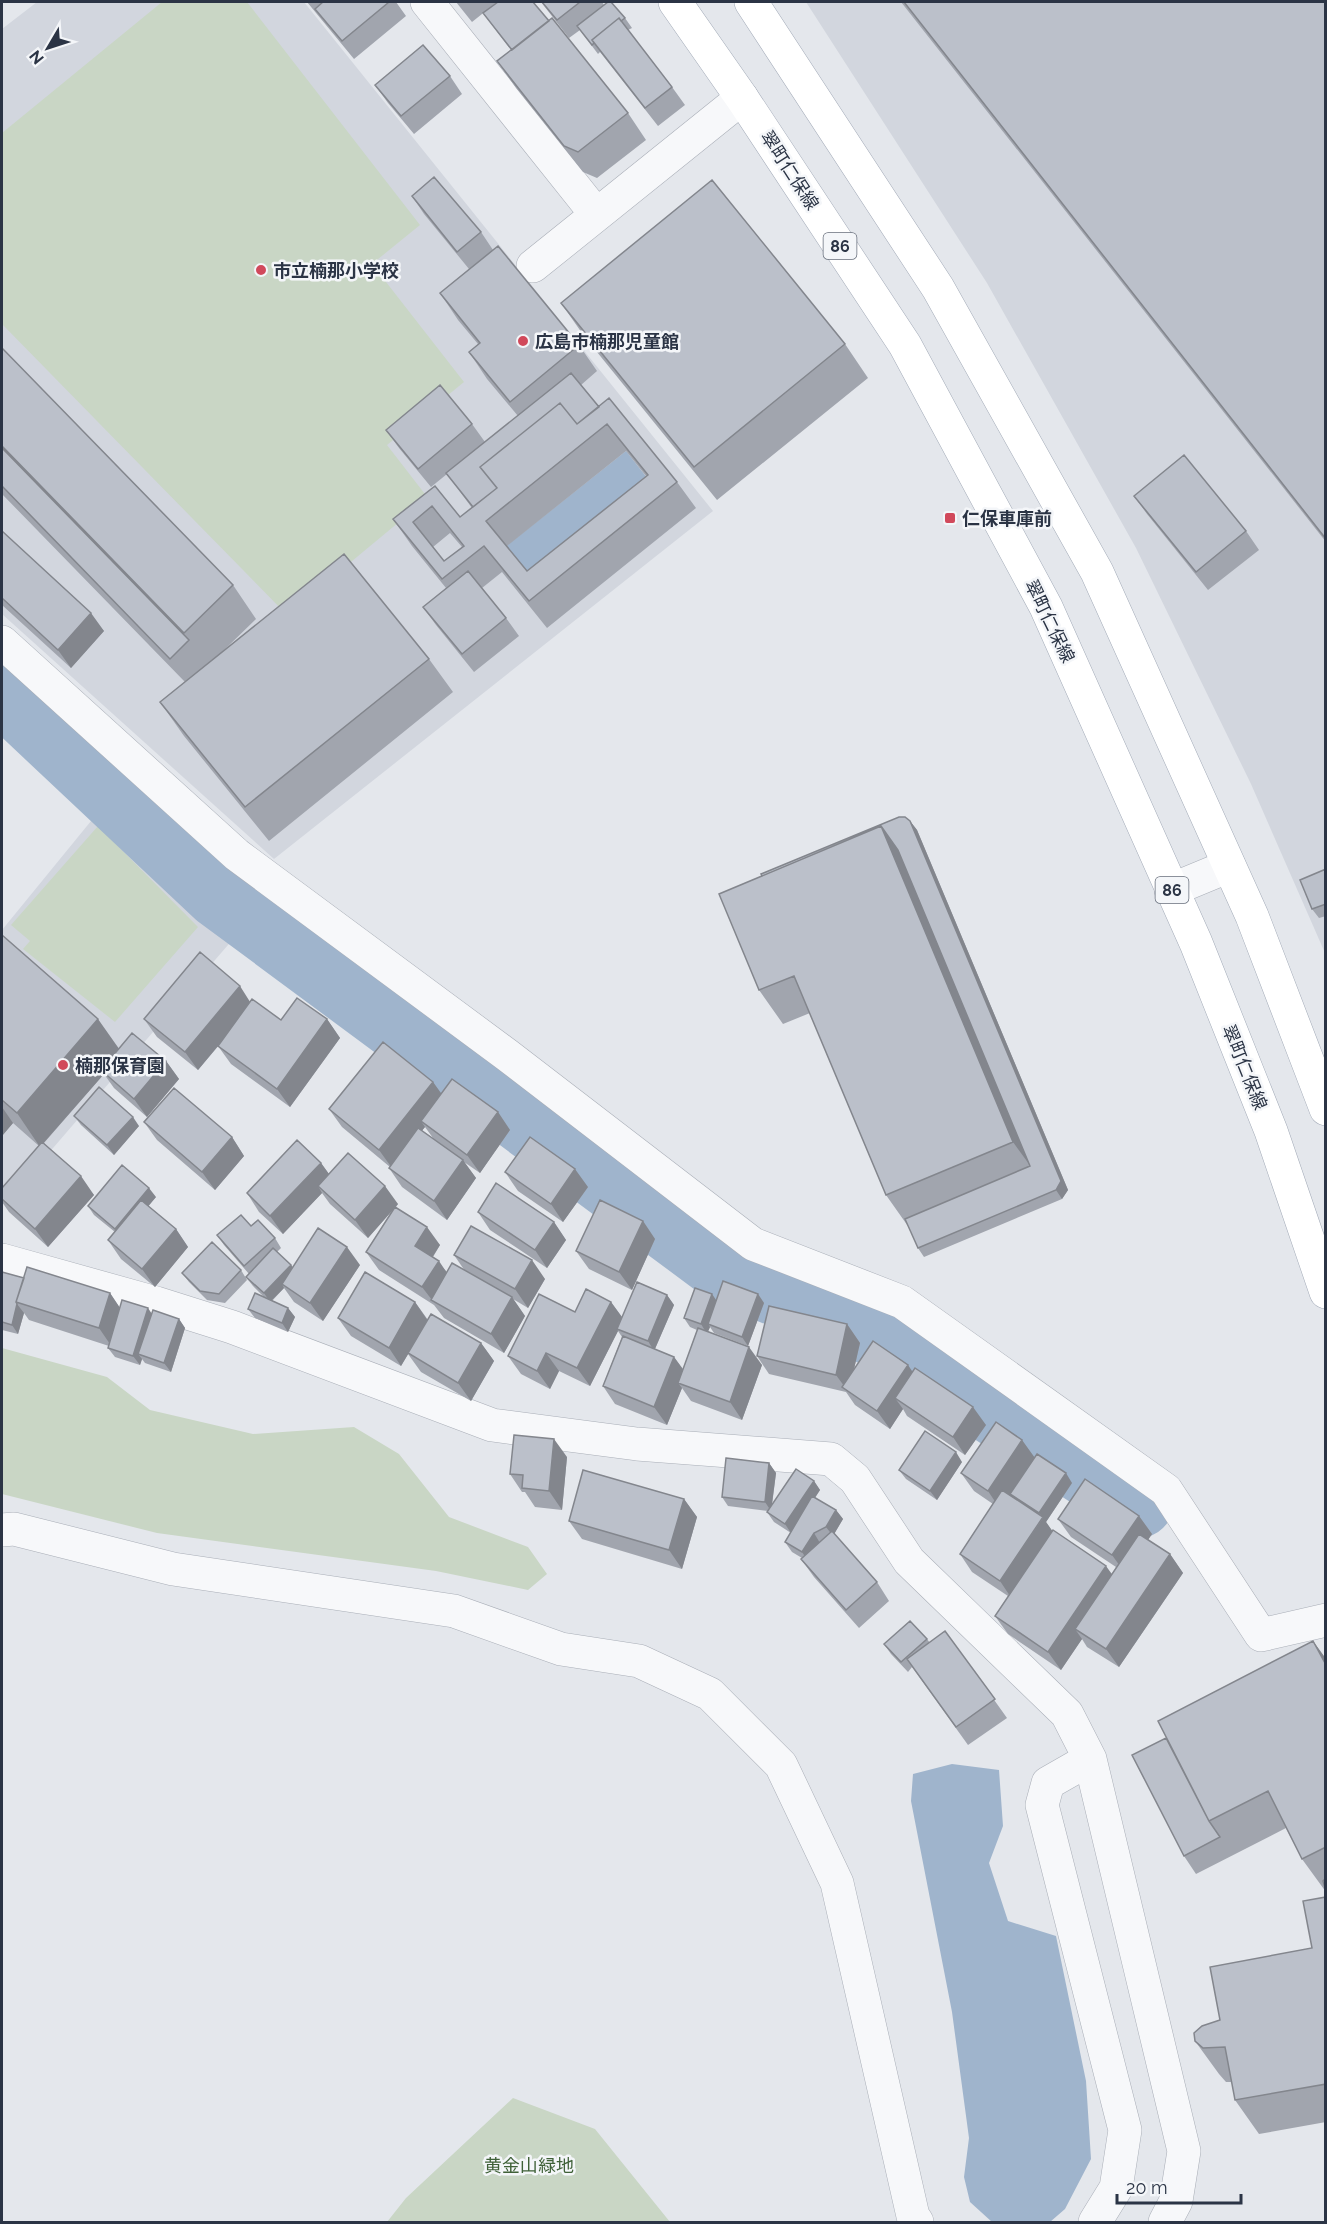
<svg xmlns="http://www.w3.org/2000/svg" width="1327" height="2224" viewBox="0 0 1327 2224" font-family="Raleway,'Noto Sans JP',sans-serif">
  <rect width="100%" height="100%" fill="#e4e7ec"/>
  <path fill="#d2d6de" d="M 37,2 L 304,2 L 713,511 L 274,859 L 2,614 L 2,29 Z
    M 806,2 L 1325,2 L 1325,953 L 1251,784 L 1136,548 L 987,283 Z
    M 100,810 L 234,938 L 10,1198 L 2,1191 L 2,930 Z"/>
  <path fill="#c9d6c5" d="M 162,2 L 247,2 L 420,225 L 372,264 L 464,382 L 387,445 L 428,498 L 287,615 L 2,324 L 2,133 Z
    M 98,826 L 198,927 L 115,1022 L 23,949 L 30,941 L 11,925 Z
    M 2,1348 L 107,1377 L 150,1410 L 253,1434 L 354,1427 L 399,1454 L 449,1517 L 528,1547 L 547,1574 L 528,1590 L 436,1571 L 157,1533 L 2,1494 Z
    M 513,2098 L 595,2129 L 670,2222 L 387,2222 L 406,2198 Z"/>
  <path fill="#9fb4cc" d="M 626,451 L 666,502 L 546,598 L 505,547 Z
    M 952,1764 L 999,1770 L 1003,1826 L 989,1863 L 1008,1921 L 1056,1936 L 1086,2081 L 1091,2159 L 1065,2209 L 1050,2222 L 992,2222 L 970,2202 L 964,2177 L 969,2138 L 952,2012 L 911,1801 L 913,1774 Z"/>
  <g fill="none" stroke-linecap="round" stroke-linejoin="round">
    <path stroke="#9fb4cc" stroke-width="75" d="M 2,686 L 220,891 L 730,1269 L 875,1329 L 1137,1501"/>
    <defs>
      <path id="street" d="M 427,2 L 596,214
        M 533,266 L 742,98
        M 2,642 L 237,855 L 507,1055 L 753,1244 L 902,1302 L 1166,1490 L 1261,1635 L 1326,1620
        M 1171,890 L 1229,866
        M 2,1260 L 156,1303 L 232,1327 L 492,1425 L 637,1444 L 831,1459 L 855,1479 L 909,1561 L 1067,1714 L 1090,1759 L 1184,2151 L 1176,2201 L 1165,2222
        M 2,1530 L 14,1529 L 173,1569 L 454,1611 L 561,1649 L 639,1661 L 710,1694 L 781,1765 L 837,1883 L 913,2216 L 917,2222
        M 1090,1759 L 1048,1783 L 1042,1805 L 1125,2130 L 1116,2188 L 1095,2222"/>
      <path id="primary" d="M 675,2 L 742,98 L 905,345 L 1046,607 L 1196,943 L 1271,1131 L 1326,1292
        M 751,2 L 938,288 L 1097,572 L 1252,916 L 1326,1109"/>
    </defs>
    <use href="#street" stroke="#a9aeb7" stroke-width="34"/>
    <use href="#primary" stroke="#a3abb8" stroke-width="34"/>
    <use href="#street" stroke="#f7f8fa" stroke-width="33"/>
    <use href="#primary" stroke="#fff" stroke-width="33"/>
  </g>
  <path fill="#a1a5ae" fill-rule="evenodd" d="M 307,2 L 396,2 L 406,16 L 354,59 Z
    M 456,2 L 497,2 L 472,22 Z
    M 541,2 L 602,2 L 604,5 L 625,18 L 632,28 L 628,30 L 672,87 L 685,105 L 658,126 L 600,52 L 598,54 L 580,30 L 569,38 Z
    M 901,2 L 1326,2 L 1326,542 Z
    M 483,13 L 549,21 L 628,113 L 646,140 L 597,178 L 583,172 L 516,88 L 497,61 L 511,50 Z
    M 450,76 L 462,94 L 414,134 L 388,103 L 375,85 Z
    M 412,196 L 481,232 L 493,250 L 579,345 L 597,371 L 581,385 L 599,407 L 677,482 L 696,508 L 547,628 L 502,572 L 482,588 L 506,618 L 519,636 L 474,672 L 436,625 L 423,607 L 446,588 L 412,546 L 393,519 L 435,486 L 460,517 L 472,508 L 447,474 L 431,487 L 399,448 L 386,430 L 472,424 L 485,442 L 518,416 L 487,379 L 469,352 L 478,344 L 458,320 L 440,293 L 469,269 L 424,214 ZM 626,451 L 646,476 L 527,571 L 507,546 ZM 450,533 L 462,547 L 444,561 L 433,547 Z
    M 561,303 L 845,344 L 868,378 L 717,500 L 584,336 Z
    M 2,348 L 233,585 L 256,619 L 220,654 L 429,659 L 453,692 L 269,841 L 184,736 L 160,702 L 185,682 L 2,494 Z
    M 1134,496 L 1246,531 L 1259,550 L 1208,590 L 1147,514 Z
    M 2,531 L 104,631 L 71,668 L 2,605 Z
    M 910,821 L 917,830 L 1068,1190 L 1062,1199 L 924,1257 L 918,1248 L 910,1229 L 886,1195 L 810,1013 L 783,1024 L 759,990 Z
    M 1326,869 L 1326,916 L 1319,918 L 1312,909 Z
    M 2,935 L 119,1049 L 166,1061 L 179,1079 L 147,1117 L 114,1088 L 104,1074 L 44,1143 L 94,1195 L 48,1247 L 9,1212 L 2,1202 L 2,1188 L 39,1146 L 13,1123 L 2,1136 Z
    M 250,1002 L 281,1020 L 327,1019 L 340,1038 L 290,1107 L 231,1064 L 218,1046 L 220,1044 L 198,1070 L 157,1037 L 144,1019 Z
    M 433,1082 L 441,1094 L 498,1112 L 510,1130 L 480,1173 L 464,1162 L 476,1178 L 447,1220 L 402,1187 L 389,1168 L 390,1167 L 342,1127 L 329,1109 ZM 425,1127 L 433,1138 L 422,1130 Z
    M 74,1116 L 139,1126 L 114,1155 L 81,1125 Z
    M 144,1122 L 232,1137 L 244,1156 L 215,1190 L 157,1140 Z
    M 321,1163 L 329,1174 L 398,1204 L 396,1207 L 440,1245 L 433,1257 L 447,1272 L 465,1271 L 454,1255 L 545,1279 L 528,1308 L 513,1299 L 525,1316 L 504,1353 L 444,1318 L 434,1305 L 379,1270 L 366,1252 L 391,1212 L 368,1238 L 330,1204 L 322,1193 L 283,1234 L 259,1212 L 247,1193 Z
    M 505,1172 L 588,1187 L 563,1222 L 518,1191 Z
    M 156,1197 L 148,1206 L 176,1229 L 188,1247 L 155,1287 L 121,1259 L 108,1240 L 115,1232 L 94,1215 L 88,1206 Z
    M 478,1212 L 554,1222 L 566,1240 L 547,1268 L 490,1230 Z
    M 643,1221 L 655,1239 L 632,1290 L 589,1269 L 576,1251 Z
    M 251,1226 L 275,1238 L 281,1248 L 277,1252 L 293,1267 L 360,1265 L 323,1321 L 294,1302 L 284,1288 L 272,1301 L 288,1308 L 295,1317 L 288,1332 L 255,1318 L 248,1309 L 265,1298 L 253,1286 L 246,1277 L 249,1274 L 224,1245 L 217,1235 Z
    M 241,1270 L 247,1280 L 225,1303 L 207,1300 L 189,1282 L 182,1273 Z
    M 2,1272 L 24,1278 L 110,1293 L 120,1308 L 179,1319 L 185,1328 L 171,1372 L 145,1363 L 142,1359 L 140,1365 L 115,1357 L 108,1348 L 109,1346 L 29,1320 L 24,1313 L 18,1334 L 2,1330 Z
    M 712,1294 L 716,1300 L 758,1294 L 764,1303 L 748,1346 L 714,1333 L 710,1327 L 708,1331 L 762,1365 L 742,1420 L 691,1401 L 682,1388 L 667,1425 L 615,1404 L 603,1386 L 622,1337 L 618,1331 L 590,1386 L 559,1371 L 550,1389 L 521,1374 L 508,1356 L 575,1312 L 611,1302 L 622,1317 L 667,1295 L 674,1305 L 655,1349 L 674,1357 L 683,1369 L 697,1330 L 690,1327 L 684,1318 Z
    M 415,1302 L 428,1320 L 481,1343 L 494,1361 L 471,1401 L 421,1372 L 408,1354 L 401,1366 L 351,1336 L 338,1318 Z
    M 847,1324 L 860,1343 L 854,1369 L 908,1365 L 912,1372 L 986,1425 L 965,1455 L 907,1416 L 903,1409 L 890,1429 L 855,1405 L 846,1392 L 769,1374 L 757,1356 Z
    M 1022,1440 L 1034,1458 L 1072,1483 L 1046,1522 L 1052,1531 L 1112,1574 L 1116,1567 L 1071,1537 L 1058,1519 L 1139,1516 L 1152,1534 L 1148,1540 L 1170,1554 L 1183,1573 L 1119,1667 L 1087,1647 L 1082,1639 L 1061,1670 L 1008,1634 L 995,1616 L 1008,1596 L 972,1572 L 960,1554 L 993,1504 L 974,1491 L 961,1473 Z
    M 567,1457 L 562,1510 L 535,1507 L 525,1492 L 522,1492 L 510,1474 Z
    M 962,1462 L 937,1500 L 906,1479 L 899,1470 Z
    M 769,1463 L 776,1473 L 772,1505 L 814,1481 L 820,1490 L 815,1498 L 836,1510 L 843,1519 L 834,1534 L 877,1582 L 889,1601 L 859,1628 L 814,1577 L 801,1559 L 802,1558 L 792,1552 L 785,1542 L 791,1533 L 774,1522 L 767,1512 L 768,1511 L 728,1506 L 722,1497 Z
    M 684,1499 L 697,1517 L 682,1569 L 582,1539 L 569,1521 Z
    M 945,1631 L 1007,1718 L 968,1745 L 912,1667 L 908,1672 L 891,1654 L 884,1644 L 927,1639 L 930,1643 Z
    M 1313,1641 L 1326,1659 L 1326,1892 L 1302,1859 L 1286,1828 L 1196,1874 L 1184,1856 L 1166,1738 Z
    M 1326,1897 L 1326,2122 L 1259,2134 L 1235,2100 L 1232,2082 L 1226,2082 L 1219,2074 L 1195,2041 L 1312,1948 Z"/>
  <path fill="#83868d" d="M 91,613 L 104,631 L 71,668 L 58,650 Z
    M 910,821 L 917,830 L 1068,1190 L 1062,1199 L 1056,1190 Z
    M 881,826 L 904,859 L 1037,1175 L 1013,1142 Z
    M 240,986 L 252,1005 L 198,1070 L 185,1052 Z
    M 98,1019 L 122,1053 L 101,1070 L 104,1074 L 40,1147 L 17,1113 Z
    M 327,1019 L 340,1038 L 290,1107 L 277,1089 Z
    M 166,1061 L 179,1079 L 147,1117 L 134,1099 Z
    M 433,1082 L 446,1100 L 421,1121 L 425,1127 L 392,1168 L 379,1150 Z
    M 2,1107 L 13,1123 L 2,1136 Z
    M 498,1112 L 510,1130 L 480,1173 L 467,1155 Z
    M 133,1117 L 139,1126 L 114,1155 L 107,1145 Z
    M 232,1137 L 244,1156 L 215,1190 L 202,1172 Z
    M 463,1160 L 476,1178 L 447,1220 L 434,1201 Z
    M 321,1163 L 334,1181 L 318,1186 L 322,1193 L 283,1234 L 270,1216 Z
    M 575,1169 L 588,1187 L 563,1222 L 551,1204 Z
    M 81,1176 L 94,1195 L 48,1247 L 35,1229 Z
    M 385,1186 L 398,1204 L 368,1238 L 355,1220 Z
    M 149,1188 L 156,1197 L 122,1238 L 115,1229 Z
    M 643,1221 L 655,1239 L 632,1290 L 619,1272 Z
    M 554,1222 L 566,1240 L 547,1268 L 535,1250 Z
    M 427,1227 L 440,1245 L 428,1264 L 415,1246 Z
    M 176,1229 L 188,1247 L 155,1287 L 142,1269 Z
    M 347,1247 L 360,1265 L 323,1321 L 310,1303 Z
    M 532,1260 L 545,1279 L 528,1308 L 515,1289 Z
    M 439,1261 L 451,1279 L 432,1300 L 422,1287 Z
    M 291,1265 L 297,1274 L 282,1284 L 284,1288 L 270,1302 L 264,1293 Z
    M 110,1293 L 122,1311 L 112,1347 L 99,1328 Z
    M 712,1294 L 718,1303 L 708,1324 L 710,1327 L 707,1334 L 701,1324 Z
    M 758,1294 L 764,1303 L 748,1346 L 742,1337 Z
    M 667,1295 L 674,1305 L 654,1351 L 648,1341 Z
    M 512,1297 L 525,1316 L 504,1353 L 491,1334 Z
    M 415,1302 L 428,1321 L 401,1366 L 389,1348 Z
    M 611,1302 L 624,1320 L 617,1329 L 618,1331 L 590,1386 L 577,1368 Z
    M 17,1304 L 24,1313 L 18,1334 L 12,1325 Z
    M 148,1308 L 154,1317 L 138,1354 L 142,1359 L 140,1365 L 133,1356 Z
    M 288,1308 L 295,1317 L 288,1332 L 282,1323 Z
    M 179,1319 L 185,1328 L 171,1372 L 164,1363 Z
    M 847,1324 L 860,1343 L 849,1391 L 847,1390 L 836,1375 Z
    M 481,1343 L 494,1361 L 471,1401 L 458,1383 Z
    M 749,1347 L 762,1365 L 742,1420 L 730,1402 Z
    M 546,1353 L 559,1371 L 550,1389 L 537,1371 Z
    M 674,1357 L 687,1375 L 678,1383 L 682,1388 L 667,1425 L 654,1407 Z
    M 908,1365 L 920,1383 L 895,1398 L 903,1409 L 890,1429 L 877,1411 Z
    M 973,1407 L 986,1425 L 965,1455 L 953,1437 Z
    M 554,1439 L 567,1457 L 562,1510 L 549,1491 Z
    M 1022,1440 L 1035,1458 L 1000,1509 L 988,1491 Z
    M 956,1452 L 962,1462 L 937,1500 L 930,1491 Z
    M 769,1463 L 776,1473 L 771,1511 L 765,1502 Z
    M 1066,1473 L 1072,1483 L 1046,1522 L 1056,1536 L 1012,1599 L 1000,1581 L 1043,1518 L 1039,1513 Z
    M 814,1481 L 820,1490 L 791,1533 L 785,1524 Z
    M 684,1499 L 697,1517 L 682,1569 L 669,1550 Z
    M 836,1510 L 843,1519 L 833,1536 L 826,1527 Z
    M 1139,1516 L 1152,1534 L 1125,1573 L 1112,1555 Z
    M 814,1533 L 820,1543 L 808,1561 L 802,1552 Z
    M 1170,1554 L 1183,1573 L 1119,1667 L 1106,1649 Z
    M 1106,1566 L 1119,1584 L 1075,1629 L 1082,1639 L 1061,1670 L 1048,1652 Z
    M 1313,1641 L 1326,1659 L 1326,1665 Z"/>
  <path fill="#bbc0ca" stroke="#83868d" stroke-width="1.5" fill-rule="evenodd" d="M 323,2 L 389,2 L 342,41 L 315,9 Z
    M 498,2 L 533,2 L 549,21 L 512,50 L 483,13 Z
    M 542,2 L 580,2 L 557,20 Z
    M 608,2 L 611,2 L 625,18 L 621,21 L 619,18 L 592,40 L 594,43 L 592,45 L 577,26 Z
    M 904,2 L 1326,2 L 1326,539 Z
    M 552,18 L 628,113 L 578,152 L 564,146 L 497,61 Z
    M 619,18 L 672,87 L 645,108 L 592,40 Z
    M 423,45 L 450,76 L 401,116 L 375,85 Z
    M 434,177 L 481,232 L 457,252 L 412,196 Z
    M 712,180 L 845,344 L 694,467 L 561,303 Z
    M 498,246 L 579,345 L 510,402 L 469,352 L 480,343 L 440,293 Z
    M 2,348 L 233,585 L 184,633 L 2,446 Z
    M 571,373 L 599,407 L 577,424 L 560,403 L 480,467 L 497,488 L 473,507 L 446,473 Z
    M 440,385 L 472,424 L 418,469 L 386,430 Z
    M 609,398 L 677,482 L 529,601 L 484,546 L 442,579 L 393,519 L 435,486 L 460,517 L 497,488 L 480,467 L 560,403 L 577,424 ZM 607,424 L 648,475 L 527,571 L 486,521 ZM 432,506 L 464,546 L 444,561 L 413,522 Z
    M 2,448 L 189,640 L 170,659 L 2,486 Z
    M 1184,455 L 1246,531 L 1196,572 L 1134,496 Z
    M 2,531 L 91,613 L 58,650 L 2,598 Z
    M 344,554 L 429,659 L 245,807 L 160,702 Z
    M 468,571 L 506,618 L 462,654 L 423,607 Z
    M 899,817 L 905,817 L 910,821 L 1061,1181 L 1056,1190 L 918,1248 L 905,1219 L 1030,1166 L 898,850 L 881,826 L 762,876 L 761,874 Z
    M 881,826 L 1013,1142 L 886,1195 L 794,976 L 759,990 L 719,894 Z
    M 1326,869 L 1326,904 L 1312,909 L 1300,880 Z
    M 2,935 L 98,1019 L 17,1113 L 2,1100 Z
    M 200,952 L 240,986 L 185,1052 L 144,1019 Z
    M 297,998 L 327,1019 L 277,1089 L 218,1046 L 252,999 L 281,1020 Z
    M 132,1033 L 166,1061 L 134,1099 L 101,1070 Z
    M 383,1042 L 433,1082 L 379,1150 L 329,1109 Z
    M 452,1079 L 498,1112 L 467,1155 L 421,1121 Z
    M 99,1087 L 133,1117 L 107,1145 L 74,1116 Z
    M 174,1088 L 232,1137 L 202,1172 L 144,1122 Z
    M 418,1128 L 463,1160 L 434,1201 L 389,1168 Z
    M 530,1137 L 575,1169 L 551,1204 L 505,1172 Z
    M 297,1140 L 321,1163 L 270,1216 L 247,1193 Z
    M 42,1142 L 81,1176 L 35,1229 L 2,1199 L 2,1188 Z
    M 348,1153 L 385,1186 L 355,1220 L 318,1186 Z
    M 122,1165 L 149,1188 L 115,1229 L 88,1206 Z
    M 496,1183 L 554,1222 L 535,1250 L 478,1212 Z
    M 141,1200 L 176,1229 L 142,1269 L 108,1240 Z
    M 600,1200 L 643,1221 L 619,1272 L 576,1251 Z
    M 395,1207 L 427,1227 L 415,1246 L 439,1261 L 422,1287 L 366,1252 Z
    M 241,1215 L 251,1226 L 258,1220 L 275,1238 L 244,1266 L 217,1235 Z
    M 471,1226 L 532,1260 L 515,1289 L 454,1255 Z
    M 318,1228 L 347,1247 L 310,1303 L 282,1284 Z
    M 212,1242 L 241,1270 L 219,1294 L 200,1291 L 182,1273 Z
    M 273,1248 L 291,1265 L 264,1293 L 246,1277 Z
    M 452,1263 L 512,1297 L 491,1334 L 431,1300 Z
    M 27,1267 L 110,1293 L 99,1328 L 16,1302 Z
    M 2,1272 L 24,1278 L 16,1302 L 17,1304 L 12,1325 L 2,1322 Z
    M 365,1272 L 415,1302 L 389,1348 L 338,1318 Z
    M 723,1281 L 758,1294 L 742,1337 L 708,1324 Z
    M 637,1282 L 667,1295 L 648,1341 L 617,1329 Z
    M 695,1288 L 712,1294 L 701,1324 L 684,1318 Z
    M 586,1289 L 611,1302 L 577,1368 L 546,1353 L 537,1371 L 508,1356 L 539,1294 L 575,1312 Z
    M 255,1293 L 288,1308 L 282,1323 L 248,1309 Z
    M 122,1300 L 148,1308 L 133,1356 L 108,1348 Z
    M 769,1306 L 847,1324 L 836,1375 L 757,1356 Z
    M 153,1310 L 179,1319 L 164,1363 L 138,1354 Z
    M 431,1314 L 481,1343 L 458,1383 L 408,1353 Z
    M 698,1328 L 749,1347 L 730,1402 L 678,1383 Z
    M 623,1336 L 674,1357 L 654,1407 L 603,1386 Z
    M 873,1341 L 908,1365 L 877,1411 L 842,1387 Z
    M 915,1368 L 973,1407 L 953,1437 L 895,1398 Z
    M 996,1422 L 1022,1440 L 988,1491 L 961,1473 Z
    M 925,1431 L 956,1452 L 930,1491 L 899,1470 Z
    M 514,1435 L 554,1439 L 549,1491 L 522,1488 L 523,1475 L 510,1474 Z
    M 1037,1454 L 1066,1473 L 1039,1513 L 1010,1494 Z
    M 726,1458 L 769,1463 L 765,1502 L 722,1497 Z
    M 796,1469 L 814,1481 L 785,1524 L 767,1512 Z
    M 583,1470 L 684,1499 L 669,1550 L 569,1521 Z
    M 1085,1479 L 1139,1516 L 1112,1555 L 1058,1519 Z
    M 1002,1490 L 1043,1517 L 1000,1581 L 960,1554 Z
    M 812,1496 L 836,1510 L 826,1527 L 814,1533 L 802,1552 L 785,1542 Z
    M 1053,1530 L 1106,1566 L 1048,1652 L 995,1616 Z
    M 832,1531 L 877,1582 L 846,1610 L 801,1559 Z
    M 1139,1534 L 1170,1554 L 1106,1649 L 1075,1629 Z
    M 910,1621 L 927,1639 L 901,1662 L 884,1644 Z
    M 945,1631 L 995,1699 L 956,1727 L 907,1659 Z
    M 1313,1641 L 1326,1665 L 1326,1847 L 1302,1859 L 1268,1791 L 1209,1821 L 1158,1721 Z
    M 1166,1738 L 1209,1821 L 1220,1837 L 1184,1856 L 1132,1755 Z
    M 1326,1878 L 1326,1891 L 1323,1881 Z
    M 1326,1897 L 1326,2084 L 1235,2100 L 1225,2047 L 1203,2048 L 1195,2041 L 1194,2033 L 1202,2026 L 1220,2020 L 1210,1967 L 1312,1948 L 1303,1901 Z"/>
  <g fill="#d1495b" stroke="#f4f6f9" stroke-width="2">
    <circle cx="261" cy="270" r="6"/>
    <circle cx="523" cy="341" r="6"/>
    <rect x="944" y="512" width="12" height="12" rx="3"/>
    <circle cx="63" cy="1065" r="6"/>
  </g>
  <g text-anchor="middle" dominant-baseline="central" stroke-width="5" stroke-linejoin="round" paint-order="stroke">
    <g fill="#f4f6f9" stroke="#676e7b" stroke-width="1.5">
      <rect x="823.5" y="233" width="33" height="26" rx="4.5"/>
      <rect x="1155.5" y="877" width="33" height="26" rx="4.5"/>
    </g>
    <g font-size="16" font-weight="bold" fill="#2b3445">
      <text x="840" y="246">86</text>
      <text x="1172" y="890">86</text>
    </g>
    <g font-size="18" fill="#2b3445" stroke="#f4f6f9">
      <text transform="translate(790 170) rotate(57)">翠町仁保線</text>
      <text transform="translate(1050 621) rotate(64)">翠町仁保線</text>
      <text transform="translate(1245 1067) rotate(68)">翠町仁保線</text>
    </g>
    <g font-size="18" font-weight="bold" fill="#2b3445" stroke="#f4f6f9" text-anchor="start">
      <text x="273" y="270">市立楠那小学校</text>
      <text x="535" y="341">広島市楠那児童館</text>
      <text x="962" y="518">仁保車庫前</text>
      <text x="75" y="1065">楠那保育園</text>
    </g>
    <g font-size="18" fill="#3f6138" stroke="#f4f6f9">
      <text x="529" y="2165">黄金山緑地</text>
    </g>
  </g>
  <rect width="1327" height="2224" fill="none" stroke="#2b3445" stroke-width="6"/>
  <g transform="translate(48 48) rotate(231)" stroke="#f4f6f9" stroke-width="4.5" paint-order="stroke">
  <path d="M0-4.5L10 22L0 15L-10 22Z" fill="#2b3445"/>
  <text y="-9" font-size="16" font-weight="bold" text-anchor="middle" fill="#2b3445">N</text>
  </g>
  <path d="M1117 2194v9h124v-9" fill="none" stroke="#2b3445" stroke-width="3"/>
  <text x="1126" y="2194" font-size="18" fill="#2b3445" stroke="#f4f6f9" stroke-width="4.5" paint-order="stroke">20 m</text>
</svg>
